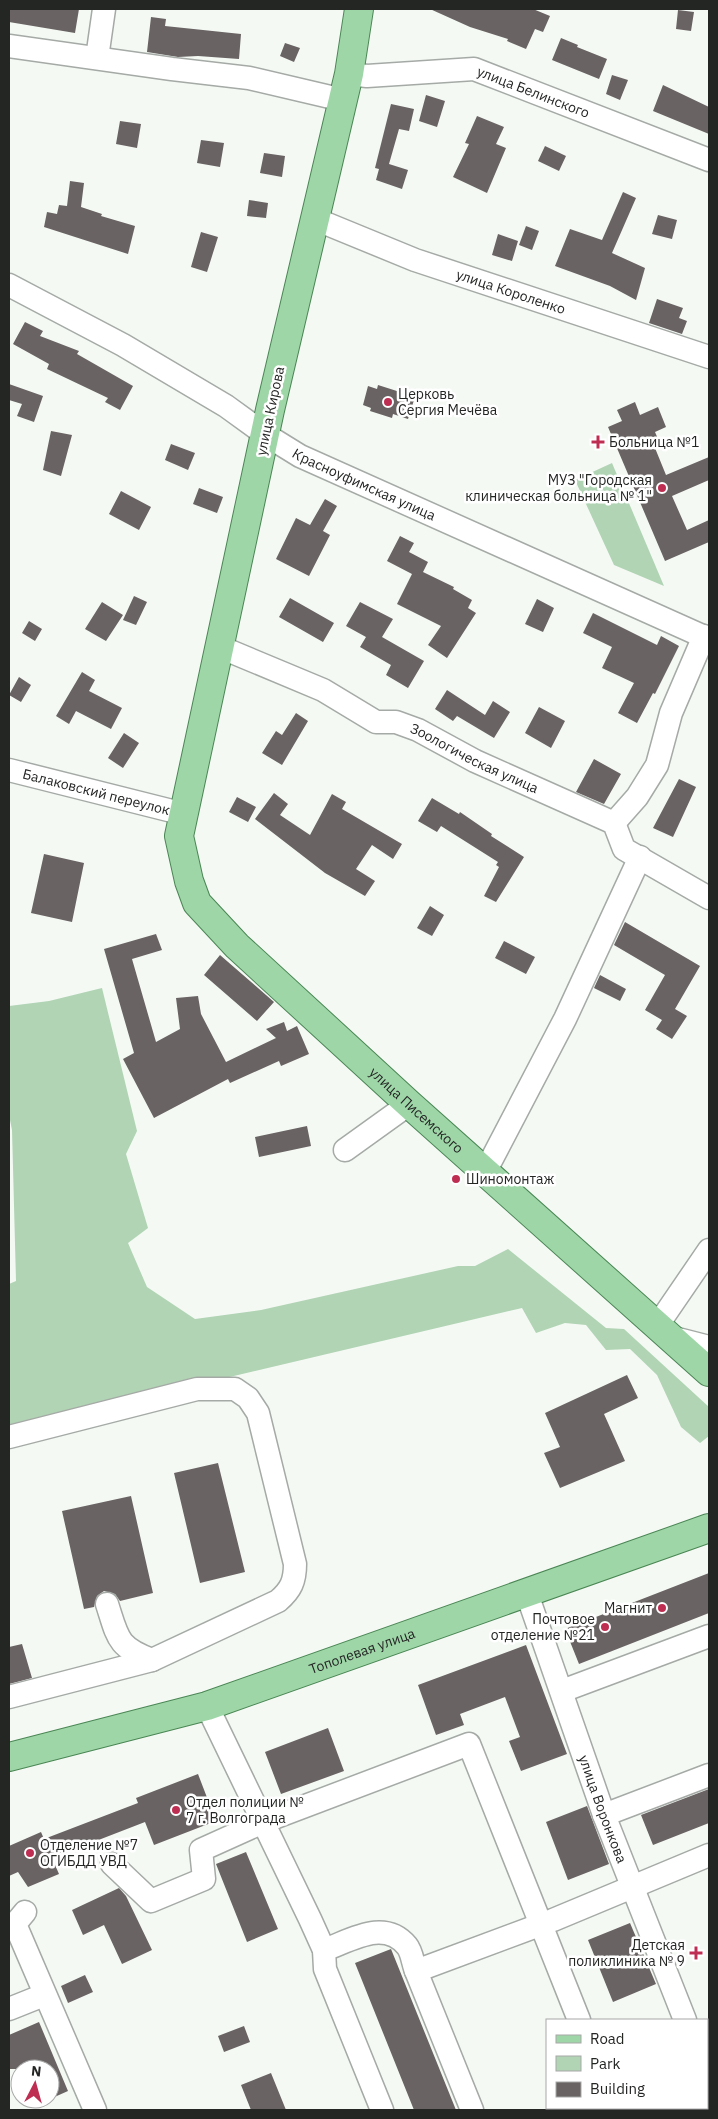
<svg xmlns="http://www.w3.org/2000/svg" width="718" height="2119" viewBox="0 0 718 2119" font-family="'IBM Plex Sans',sans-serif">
  <rect width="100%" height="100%" fill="#f4f9f4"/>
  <path fill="#b1d4b4" d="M 612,463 L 664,586 L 614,565 L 575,480 Z
    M 102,988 L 137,1131 L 126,1154 L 148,1228 L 128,1243 L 147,1287 L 195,1319 L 261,1310 L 458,1266 L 475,1266 L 508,1249 L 606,1328 L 624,1329 L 709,1407 L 709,1436 L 700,1443 L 681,1427 L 657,1375 L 630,1349 L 606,1350 L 586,1325 L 565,1323 L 536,1333 L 522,1308 L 9,1429 L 9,1284 L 16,1281 L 12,1130 L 9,1115 L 9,1006 L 49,1001 Z"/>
  <path fill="#696363" d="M 9,9 L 79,9 L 75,33 L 9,22 Z
    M 430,9 L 533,9 L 550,16 L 543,32 L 535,29 L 526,49 L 507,41 L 508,39 L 470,27 Z
    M 678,10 L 694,12 L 691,31 L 676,29 Z
    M 151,17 L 166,19 L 165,26 L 241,34 L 239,59 L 198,56 L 178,57 L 147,52 Z
    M 561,38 L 578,45 L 577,47 L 607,59 L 599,79 L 552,60 Z
    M 285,43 L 300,48 L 294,62 L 280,56 Z
    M 612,75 L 628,80 L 620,100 L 606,94 Z
    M 663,85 L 709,107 L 709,134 L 653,111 Z
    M 426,95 L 445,101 L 437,127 L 419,121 Z
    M 391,104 L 414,109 L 409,131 L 399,129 L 389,164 L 408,170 L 402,189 L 376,180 L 379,169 L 375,168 Z
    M 477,116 L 504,127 L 496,144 L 506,148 L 487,193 L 453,177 L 469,144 L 465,143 Z
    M 120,121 L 141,124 L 137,148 L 116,144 Z
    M 201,140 L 224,143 L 220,167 L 197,163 Z
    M 545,146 L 566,156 L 559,171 L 538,161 Z
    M 264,153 L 285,156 L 282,177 L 260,173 Z
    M 70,181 L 84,183 L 81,207 L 102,214 L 101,216 L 135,226 L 128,254 L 44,227 L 47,212 L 57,214 L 59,205 L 67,206 Z
    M 623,192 L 636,198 L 612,253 L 645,268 L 636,300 L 610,286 L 555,266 L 570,229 L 602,240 Z
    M 249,200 L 268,203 L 266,218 L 247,216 Z
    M 658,215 L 677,220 L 672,239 L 652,234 Z
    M 526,226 L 539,231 L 532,250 L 519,245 Z
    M 201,232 L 218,237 L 207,272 L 191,267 Z
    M 498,234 L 518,241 L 512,261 L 492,255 Z
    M 657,299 L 683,308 L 679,318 L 687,321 L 682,334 L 649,323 Z
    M 25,322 L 43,331 L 40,336 L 79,351 L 77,354 L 133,386 L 120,410 L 105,402 L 108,398 L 47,369 L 49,364 L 13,344 Z
    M 9,384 L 43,396 L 34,422 L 17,416 L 22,404 L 9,400 Z
    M 378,385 L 400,392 L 399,395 L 414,400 L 408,419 L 393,414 L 392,418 L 370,411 L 371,408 L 363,405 L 368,386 L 377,389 Z
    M 635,402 L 640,415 L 658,407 L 666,427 L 655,432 L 661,446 L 655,448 L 666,475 L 709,457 L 709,480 L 672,496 L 687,530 L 709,520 L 709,542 L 665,561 L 608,427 L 622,421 L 617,410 Z
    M 51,431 L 72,435 L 61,476 L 43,470 Z
    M 171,444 L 195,453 L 188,470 L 165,460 Z
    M 199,488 L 223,497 L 217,513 L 193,504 Z
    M 121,491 L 151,507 L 139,530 L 109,514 Z
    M 325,499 L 337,506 L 323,531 L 330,535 L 309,576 L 276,559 L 296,518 L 310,525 Z
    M 400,536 L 414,543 L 409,552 L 428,562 L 423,572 L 454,587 L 453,589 L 472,600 L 468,608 L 476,613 L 447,658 L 428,645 L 441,626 L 397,604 L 412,574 L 387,561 Z
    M 134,596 L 147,602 L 136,625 L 123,620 Z
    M 290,598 L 334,623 L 323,642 L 279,617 Z
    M 537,599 L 554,608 L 543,632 L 525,624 Z
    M 102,602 L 123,615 L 106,641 L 85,629 Z
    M 360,602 L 393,619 L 382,637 L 424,661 L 408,688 L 386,675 L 391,665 L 360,647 L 366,637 L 346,626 Z
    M 593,613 L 657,645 L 661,636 L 679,646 L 655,694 L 653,693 L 637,723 L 618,713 L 634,683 L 602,668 L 612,647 L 583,633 Z
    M 29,621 L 42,629 L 35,641 L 22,633 Z
    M 82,672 L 95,680 L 89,691 L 122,708 L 111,729 L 76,711 L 69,724 L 56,716 Z
    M 19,677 L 31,685 L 21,702 L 9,695 Z
    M 447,690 L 485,715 L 493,701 L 510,712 L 494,738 L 457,716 L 453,721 L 435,709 Z
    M 539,707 L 565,721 L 551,748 L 525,733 Z
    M 296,713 L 308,721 L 282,765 L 262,753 L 276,731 L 282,735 Z
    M 124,733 L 139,743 L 123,768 L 108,758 Z
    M 594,759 L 621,774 L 604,804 L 576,792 Z
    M 679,779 L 696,787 L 673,837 L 653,828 Z
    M 274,793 L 288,804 L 280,815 L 310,835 L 332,794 L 346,802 L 342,809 L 402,844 L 393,859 L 372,845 L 356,869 L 375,881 L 365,896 L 325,873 L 255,819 Z
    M 237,797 L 256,807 L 248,822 L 229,812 Z
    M 432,798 L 459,814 L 460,812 L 492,834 L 491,836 L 524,857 L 496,902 L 484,896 L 499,867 L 496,865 L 498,862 L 441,826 L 437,832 L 418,821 Z
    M 44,854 L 84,863 L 72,922 L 31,913 Z
    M 430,906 L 444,915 L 432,936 L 417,928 Z
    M 625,922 L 700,966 L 675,1009 L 687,1016 L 672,1039 L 656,1029 L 662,1020 L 645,1010 L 665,975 L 614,945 Z
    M 156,934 L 162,950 L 132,959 L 156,1042 L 180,1029 L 176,998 L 198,996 L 201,1014 L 226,1062 L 276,1038 L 266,1029 L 284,1022 L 287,1031 L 297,1026 L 309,1054 L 281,1066 L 279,1061 L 230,1083 L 228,1079 L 154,1118 L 123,1059 L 134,1053 L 104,949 Z
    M 504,941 L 535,957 L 526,974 L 495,958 Z
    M 220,955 L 274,1002 L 257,1021 L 204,975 Z
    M 600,975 L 626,989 L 620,1001 L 594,988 Z
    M 307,1126 L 311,1146 L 259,1157 L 255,1137 Z
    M 627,1375 L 638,1398 L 604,1414 L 625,1461 L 560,1488 L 544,1453 L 560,1447 L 545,1413 Z
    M 218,1463 L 245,1572 L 200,1583 L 174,1473 Z
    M 131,1496 L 153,1593 L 120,1601 L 115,1594 L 104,1591 L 97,1596 L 94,1607 L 84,1609 L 62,1511 Z
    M 709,1573 L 709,1613 L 579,1664 L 565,1629 Z
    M 22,1644 L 32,1678 L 9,1684 L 9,1647 Z
    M 526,1645 L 567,1754 L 521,1771 L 509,1741 L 520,1737 L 505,1697 L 460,1714 L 464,1725 L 436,1735 L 418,1685 Z
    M 328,1728 L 344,1771 L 281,1794 L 265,1752 Z
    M 198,1774 L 216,1821 L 154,1845 L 145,1822 L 52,1858 L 59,1874 L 28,1887 L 18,1872 L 9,1876 L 9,1846 L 41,1832 L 44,1839 L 138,1803 L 136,1798 Z
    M 709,1789 L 709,1823 L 653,1845 L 641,1815 Z
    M 587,1806 L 609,1864 L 568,1880 L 546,1822 Z
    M 246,1852 L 278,1929 L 247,1942 L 216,1864 Z
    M 119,1888 L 126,1896 L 152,1950 L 122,1964 L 104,1925 L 83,1935 L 72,1910 Z
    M 630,1923 L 656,1984 L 613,2002 L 588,1940 Z
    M 391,1949 L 456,2110 L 414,2110 L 355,1963 Z
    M 85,1975 L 93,1992 L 68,2003 L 61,1986 Z
    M 39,2022 L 68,2091 L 50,2099 L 50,2069 L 9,2069 L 9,2035 Z
    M 244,2026 L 250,2042 L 224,2052 L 218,2036 Z
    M 271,2073 L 286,2110 L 251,2110 L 241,2085 Z"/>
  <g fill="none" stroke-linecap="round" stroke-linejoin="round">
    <defs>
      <g id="minor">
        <path d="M 9,46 L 172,69 L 249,78 L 343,100"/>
        <path d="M 97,58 L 104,9"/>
        <path id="s1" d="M 349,74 L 367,76 L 474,69 L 709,160"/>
        <path id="s2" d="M 315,219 L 415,260 L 709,357"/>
        <path id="s3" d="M 9,285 L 123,345 L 226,406 L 266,435 L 300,456 L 709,639"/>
        <path id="s4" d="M 220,647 L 323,690 L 376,722 L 396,722 L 418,730 L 475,761 L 614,823 L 624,849 L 709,898"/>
        <path id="s5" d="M 9,770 L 184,814"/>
        <path d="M 614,823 L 637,797 L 657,765 L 671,713 L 704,636"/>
        <path d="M 345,1150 L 409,1104"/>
        <path d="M 485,1172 L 565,1019 L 640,857"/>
        <path d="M 657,1326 L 709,1250"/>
        <path d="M 670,1337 L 709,1347"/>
        <path d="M 9,1437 L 197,1389 L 235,1389 L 248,1398 L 258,1413 L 295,1564 C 295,1581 291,1590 278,1601 L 152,1660 C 117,1647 118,1638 107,1604"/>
        <path id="s6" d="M 527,1594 L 604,1815 L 685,2020"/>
        <path d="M 562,1691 L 709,1636"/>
        <path d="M 9,1697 L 152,1660"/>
        <path d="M 207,1706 L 310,1919 L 324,1950 L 325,1969 L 382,2110"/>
        <path d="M 604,1815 L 709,1775"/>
        <path d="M 112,1864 L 151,1901 L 204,1879 L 201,1850 L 263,1822 L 469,1744 L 579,2020"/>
        <path d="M 25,1912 L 15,1924 L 95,2110"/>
        <path d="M 324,1950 C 350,1941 384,1918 407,1946 C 412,1952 413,1964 416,1971 L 553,1920 L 709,1855"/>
        <path d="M 416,1971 L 472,2110"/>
        <path d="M 9,2009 L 44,1995"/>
        <path d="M 707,2075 L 709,2081"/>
        <path d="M 613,2108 L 614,2110"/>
      </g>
      <g id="major">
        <path id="s7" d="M 359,9 L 349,74 L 270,410 L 179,836 L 189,881 L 197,903 L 237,946 L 409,1104 L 709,1372"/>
        <path id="s8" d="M 9,1757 L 207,1706 L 709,1528"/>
      </g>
    </defs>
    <use href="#minor" stroke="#a5aaa6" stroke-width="25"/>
    <use href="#major" stroke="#4a8654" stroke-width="30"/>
    <use href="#minor" stroke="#fff" stroke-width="22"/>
    <use href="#major" stroke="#9fd6a8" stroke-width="28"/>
  </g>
  <g fill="#be2e52" stroke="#fff" stroke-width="2">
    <circle cx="388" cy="402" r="5"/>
    <path d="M595.5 434.5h5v5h5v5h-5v5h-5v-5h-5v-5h5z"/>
    <circle cx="662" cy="488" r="5"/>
    <circle cx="456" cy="1179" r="5"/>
    <circle cx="662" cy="1608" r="5"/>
    <circle cx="605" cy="1627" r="5"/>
    <circle cx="176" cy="1810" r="5"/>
    <circle cx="30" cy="1853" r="5"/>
    <path d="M693.5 1945.5h5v5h5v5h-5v5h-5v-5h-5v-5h5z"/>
  </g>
  <g text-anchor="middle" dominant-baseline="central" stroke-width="5" stroke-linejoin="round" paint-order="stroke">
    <g font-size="14" fill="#242624" stroke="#fff">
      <text stroke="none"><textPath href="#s1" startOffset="189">улица Белинского</textPath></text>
      <text stroke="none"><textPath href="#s2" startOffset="209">улица Короленко</textPath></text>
      <text transform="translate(270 411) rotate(-78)">улица Кирова</text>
      <text stroke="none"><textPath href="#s3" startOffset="408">Красноуфимская улица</textPath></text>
      <text stroke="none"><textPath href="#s4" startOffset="280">Зоологическая улица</textPath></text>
      <text stroke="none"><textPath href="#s5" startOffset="90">Балаковский переулок</textPath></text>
      <text stroke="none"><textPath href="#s7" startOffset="1218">улица Писемского</textPath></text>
      <text stroke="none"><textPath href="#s8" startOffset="369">Тополевая улица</textPath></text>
      <text stroke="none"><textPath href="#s6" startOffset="228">улица Воронкова</textPath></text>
    </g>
    <g font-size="14" fill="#242624" stroke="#fff" text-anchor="start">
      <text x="398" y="394">Церковь<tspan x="398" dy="16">Сергия Мечёва</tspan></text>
      <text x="609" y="442">Больница №1</text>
      <text x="652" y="480" text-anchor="end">МУЗ "Городская<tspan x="652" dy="16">клиническая больница № 1"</tspan></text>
      <text x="466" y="1179">Шиномонтаж</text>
      <text x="652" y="1608" text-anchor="end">Магнит</text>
      <text x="595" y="1619" text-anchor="end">Почтовое<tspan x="595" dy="16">отделение №21</tspan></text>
      <text x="186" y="1802">Отдел полиции №<tspan x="186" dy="16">7 г. Волгограда</tspan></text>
      <text x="40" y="1845">Отделение №7<tspan x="40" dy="16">ОГИБДД УВД</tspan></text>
      <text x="685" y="1945" text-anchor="end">Детская<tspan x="685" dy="16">поликлиника № 9</tspan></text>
    </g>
  </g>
  <rect width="718" height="2119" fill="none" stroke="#242624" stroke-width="20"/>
  <rect x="546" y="2019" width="162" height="90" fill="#ffffff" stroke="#a7a8a7"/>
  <rect x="556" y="2035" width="25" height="8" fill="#9fd6a8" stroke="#a7a8a7"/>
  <text x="590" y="2044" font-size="15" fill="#242624">Road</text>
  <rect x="556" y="2056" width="25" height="15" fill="#b1d4b4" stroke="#a7a8a7"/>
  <text x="590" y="2069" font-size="15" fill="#242624">Park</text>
  <rect x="556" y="2082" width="25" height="15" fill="#696363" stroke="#a7a8a7"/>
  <text x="590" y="2094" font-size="15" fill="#242624">Building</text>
  <g transform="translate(35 2084) rotate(6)"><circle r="24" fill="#ffffff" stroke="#a7a8a7"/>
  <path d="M0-4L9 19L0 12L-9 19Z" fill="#be2e52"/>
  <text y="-8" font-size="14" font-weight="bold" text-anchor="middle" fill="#242624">N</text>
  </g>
</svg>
